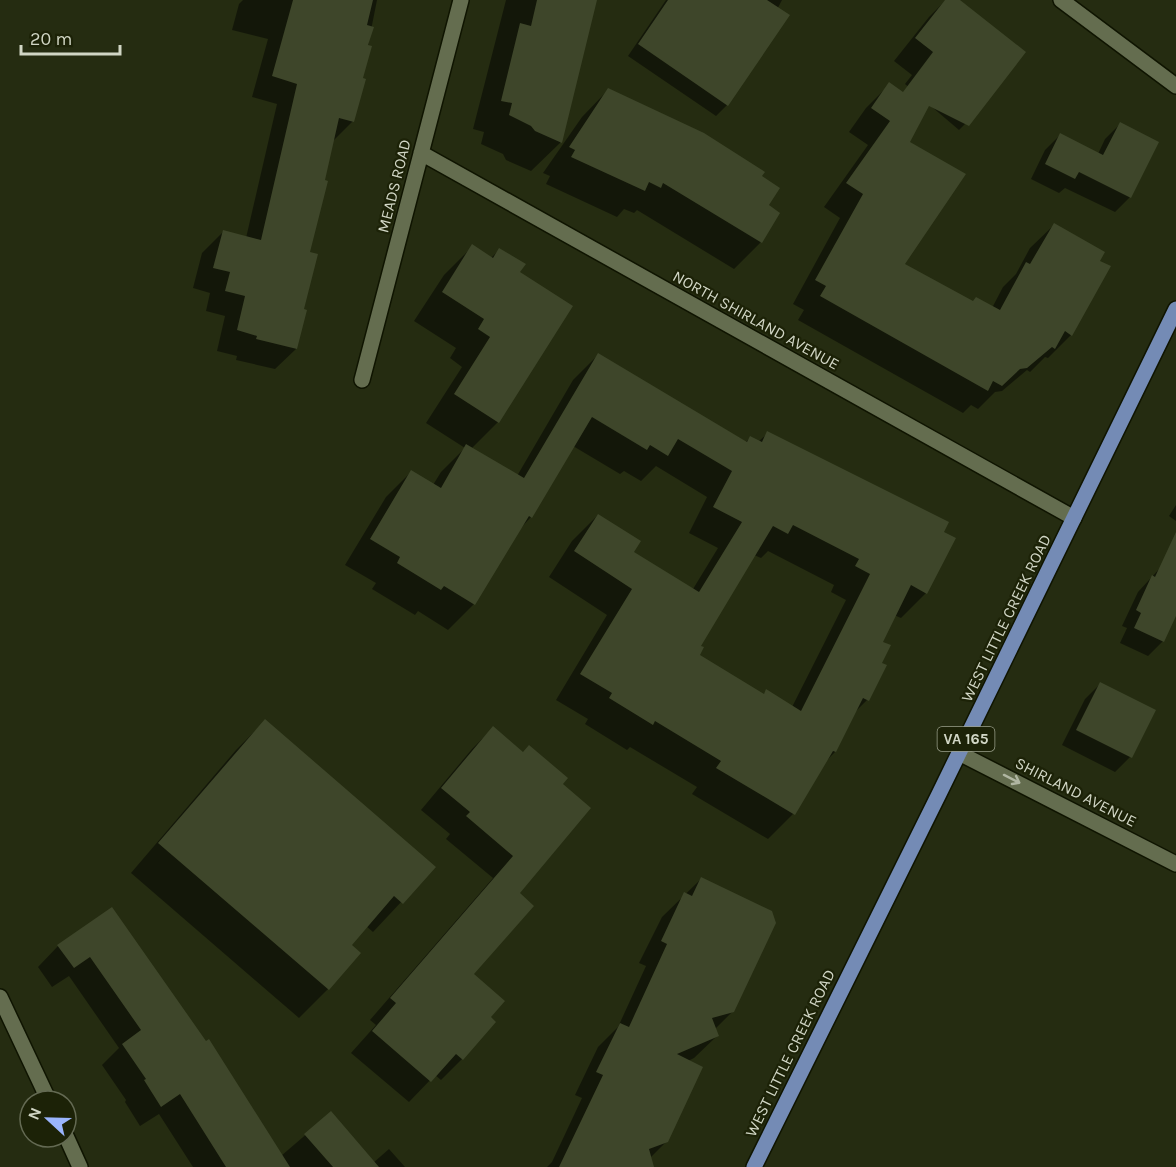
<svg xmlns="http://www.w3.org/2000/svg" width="1176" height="1167" viewBox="0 0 1176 1167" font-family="Karla,sans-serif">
  <rect width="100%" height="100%" fill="#252c11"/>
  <path fill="#0007" fill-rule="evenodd" d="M 243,0 L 377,0 L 353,121 L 332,142 L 309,254 L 296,349 L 275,369 L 236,360 L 237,356 L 217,351 L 225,316 L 206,311 L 210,293 L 193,288 L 202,253 L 223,232 L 246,238 L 277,104 L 252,97 L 268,39 L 232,30 L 239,4 Z
    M 506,0 L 596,0 L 560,143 L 531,171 L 506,160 L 503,154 L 481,144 L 484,132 L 473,129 Z
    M 666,0 L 782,0 L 727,105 L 716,116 L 628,56 Z
    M 946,0 L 957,0 L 982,107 L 959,130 L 905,84 L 912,75 L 894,61 L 929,17 Z
    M 890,84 L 908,142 L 902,264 L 972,303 L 992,308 L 1003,287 L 1016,274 L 1030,248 L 1054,225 L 1071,335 L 1048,358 L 1045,357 L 1030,372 L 1027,370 L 1002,391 L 995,392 L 978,409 L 971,405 L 963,413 L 798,320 L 804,310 L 793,304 L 840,218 L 824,207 L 868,145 L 849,132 L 866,108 Z
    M 608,90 L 778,214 L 760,243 L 734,269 L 637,210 L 634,213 L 624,209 L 617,217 L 546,184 L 550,176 L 543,173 L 582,117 Z
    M 1120,124 L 1130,197 L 1115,212 L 1065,188 L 1059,193 L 1031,179 L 1045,150 L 1060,135 L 1098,154 L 1105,139 Z
    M 473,246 L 491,258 L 500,249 L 518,272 L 498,422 L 471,449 L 517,476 L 573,380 L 598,355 L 746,442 L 750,438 L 758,442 L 768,433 L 942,532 L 926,593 L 901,618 L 894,615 L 881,642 L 880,663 L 867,700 L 854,713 L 835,752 L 825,762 L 793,814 L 768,839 L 692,794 L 697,787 L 630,747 L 627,750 L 585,724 L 588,719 L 556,700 L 607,615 L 549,577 L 572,541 L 598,515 L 631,553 L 693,589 L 718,548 L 689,533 L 707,497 L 656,466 L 641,481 L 624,471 L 620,474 L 573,446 L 531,517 L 519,530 L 474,604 L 448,630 L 418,611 L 415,615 L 372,589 L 376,583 L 345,565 L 386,497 L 411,472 L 433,485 L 441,472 L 465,448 L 426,423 L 462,367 L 450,358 L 456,348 L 414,321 L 444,275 ZM 768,551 L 834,585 L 831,592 L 846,600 L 792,707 L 767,691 L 763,695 L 698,656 L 699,646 L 754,555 L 761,558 Z
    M 1176,505 L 1176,521 L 1169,516 Z
    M 1160,568 L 1176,575 L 1176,613 L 1163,641 L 1148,656 L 1120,643 L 1127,628 L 1122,626 L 1138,592 Z
    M 1100,684 L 1154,711 L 1130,757 L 1115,772 L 1062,745 L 1085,699 Z
    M 265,721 L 434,867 L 373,932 L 366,926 L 350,945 L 359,953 L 328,989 L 299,1018 L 131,873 L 236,750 Z
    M 493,728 L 561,784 L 517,893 L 472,974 L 489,1017 L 462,1059 L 441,1080 L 435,1075 L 409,1102 L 351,1053 L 376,1025 L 370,1020 L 493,878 L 446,839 L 450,834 L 421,810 L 472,749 Z
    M 701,879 L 733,1011 L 715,1029 L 717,1036 L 694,1058 L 688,1061 L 667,1141 L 650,1158 L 652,1167 L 547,1167 L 552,1162 L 582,1098 L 575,1095 L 598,1047 L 618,1027 L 646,966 L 639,963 L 662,917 Z
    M 112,909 L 281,1156 L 331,1113 L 373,1163 L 389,1149 L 405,1167 L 193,1167 L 159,1114 L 140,1126 L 125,1102 L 126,1100 L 102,1065 L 119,1048 L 69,976 L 52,987 L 38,967 L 58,946 Z"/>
  <path fill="#3e462a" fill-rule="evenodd" d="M 293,0 L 373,0 L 367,25 L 374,27 L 368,45 L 372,46 L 363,78 L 366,79 L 354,122 L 339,118 L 325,180 L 328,181 L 310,252 L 318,254 L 304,309 L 307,310 L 297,349 L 256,339 L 257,336 L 237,330 L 245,296 L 225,291 L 230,272 L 213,268 L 223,230 L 261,240 L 297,84 L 272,76 Z
    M 537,0 L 597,0 L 562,143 L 535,131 L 531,126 L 509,115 L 512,103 L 501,101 L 520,23 L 531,26 Z
    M 668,0 L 767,0 L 790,15 L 728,106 L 638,44 Z
    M 945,0 L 960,0 L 1026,52 L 969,126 L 929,106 L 910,142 L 966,174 L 905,264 L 973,301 L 976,297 L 1000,310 L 1026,262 L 1030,264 L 1054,223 L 1105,252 L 1100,261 L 1111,266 L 1072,336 L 1065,331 L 1055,349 L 1052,347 L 1027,368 L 1020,369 L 1002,386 L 993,381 L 988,391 L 820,296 L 826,286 L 815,280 L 863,194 L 846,183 L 890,121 L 871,108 L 889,82 L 903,92 L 933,52 L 915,38 Z
    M 608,88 L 704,133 L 765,172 L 762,176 L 780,188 L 769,205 L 780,213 L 762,243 L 663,183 L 661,188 L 649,182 L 645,191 L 571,157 L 575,150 L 569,147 Z
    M 1120,122 L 1159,142 L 1131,198 L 1079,172 L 1075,179 L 1045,164 L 1060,133 L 1103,155 Z
    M 472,244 L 493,258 L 499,248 L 526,264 L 520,272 L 573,306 L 499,423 L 454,394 L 490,337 L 478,329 L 484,319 L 442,292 Z
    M 598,353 L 747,442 L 750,436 L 762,442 L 767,431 L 949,522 L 944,532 L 956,538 L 927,594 L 911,585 L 883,642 L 891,645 L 882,663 L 887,665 L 869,701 L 863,698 L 836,752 L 833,751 L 795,815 L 716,768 L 721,761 L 655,721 L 653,725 L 609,698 L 612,693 L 580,674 L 632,589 L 574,551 L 598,514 L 641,541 L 634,552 L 699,592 L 742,522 L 713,507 L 732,471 L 678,439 L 668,456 L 650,445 L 647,450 L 592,417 L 532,518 L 529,516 L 475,605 L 444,586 L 441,590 L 397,563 L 400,557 L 370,539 L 411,470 L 441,488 L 466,444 L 524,478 ZM 793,525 L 859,559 L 855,566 L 870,574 L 801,711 L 766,689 L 764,694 L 700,655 L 704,647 L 701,646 L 773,526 L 788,534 Z
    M 1176,532 L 1176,616 L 1164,642 L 1134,628 L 1141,613 L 1136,610 L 1152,575 L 1155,577 Z
    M 1100,682 L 1156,710 L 1132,758 L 1076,730 Z
    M 265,719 L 436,867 L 403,904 L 394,896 L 352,945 L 361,953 L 329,990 L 158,843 Z
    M 493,726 L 523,752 L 529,745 L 568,778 L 563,784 L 591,808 L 520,893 L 534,906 L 474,974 L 505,1001 L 491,1017 L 496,1022 L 463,1060 L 456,1054 L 431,1082 L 372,1031 L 396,1003 L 390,998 L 513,856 L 466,816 L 470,812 L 441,788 Z
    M 701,877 L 772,911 L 776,923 L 734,1012 L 712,1018 L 719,1036 L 677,1054 L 703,1067 L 668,1142 L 649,1149 L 654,1167 L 559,1167 L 603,1075 L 596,1072 L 620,1023 L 629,1027 L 667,944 L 661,941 L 684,892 L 692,896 Z
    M 112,907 L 206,1041 L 209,1039 L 290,1167 L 226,1167 L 180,1094 L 161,1107 L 144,1080 L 146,1079 L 122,1044 L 141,1030 L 90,957 L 74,968 L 57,945 Z
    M 331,1111 L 379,1167 L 333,1167 L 304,1134 Z"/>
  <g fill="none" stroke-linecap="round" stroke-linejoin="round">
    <defs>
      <path id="minor" d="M 1061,0 L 1176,86
        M 421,153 L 1074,518
        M 362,380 L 461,0
        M 959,753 L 1176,864
        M 0,997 L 49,1101
        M 66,1136 L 80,1167"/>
      <path id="primary" d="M 754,1167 L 939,794 L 1176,309"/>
    </defs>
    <use href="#minor" stroke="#0f1400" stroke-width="18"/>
    <use href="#primary" stroke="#0f1400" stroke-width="18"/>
    <use href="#minor" stroke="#646d4f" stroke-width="15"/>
    <use href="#primary" stroke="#748bb5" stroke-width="15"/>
  </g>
  <defs><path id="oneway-shaft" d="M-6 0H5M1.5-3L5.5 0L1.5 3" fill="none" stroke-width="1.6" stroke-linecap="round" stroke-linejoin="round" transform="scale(1.5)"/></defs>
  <use stroke="#b0b6a2" href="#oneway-shaft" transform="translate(1012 779) rotate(27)"/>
  <g text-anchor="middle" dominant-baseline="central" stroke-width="4.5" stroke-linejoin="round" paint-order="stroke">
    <rect fill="#1c2207" stroke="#9ba08c" stroke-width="1.5" x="937.5" y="727" width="57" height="24" rx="4.5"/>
    <g font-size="15" font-weight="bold" fill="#d1d6c5">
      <text x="966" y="739">VA 165</text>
    </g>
    <g font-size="16" fill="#d1d6c5" stroke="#1c2207">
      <text transform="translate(394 186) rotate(-76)">MEADS ROAD</text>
      <text transform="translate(756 320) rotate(29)">NORTH SHIRLAND AVENUE</text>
      <text transform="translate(1006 618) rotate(-64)">WEST LITTLE CREEK ROAD</text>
      <text transform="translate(1076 792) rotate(27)">SHIRLAND AVENUE</text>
      <text transform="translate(790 1053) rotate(-64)">WEST LITTLE CREEK ROAD</text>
    </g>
  </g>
  <g transform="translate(48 1119) rotate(292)"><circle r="28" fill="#1c2207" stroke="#646a53" stroke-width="1.5"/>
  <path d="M0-4.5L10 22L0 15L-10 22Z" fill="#9ab5fd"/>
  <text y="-9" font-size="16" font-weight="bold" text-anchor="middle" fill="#d1d6c5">N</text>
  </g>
  <path d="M21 45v9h99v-9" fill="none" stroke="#d1d6c5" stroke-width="3"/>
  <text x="30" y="45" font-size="18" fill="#d1d6c5" stroke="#1c2207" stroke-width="4.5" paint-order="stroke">20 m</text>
</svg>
